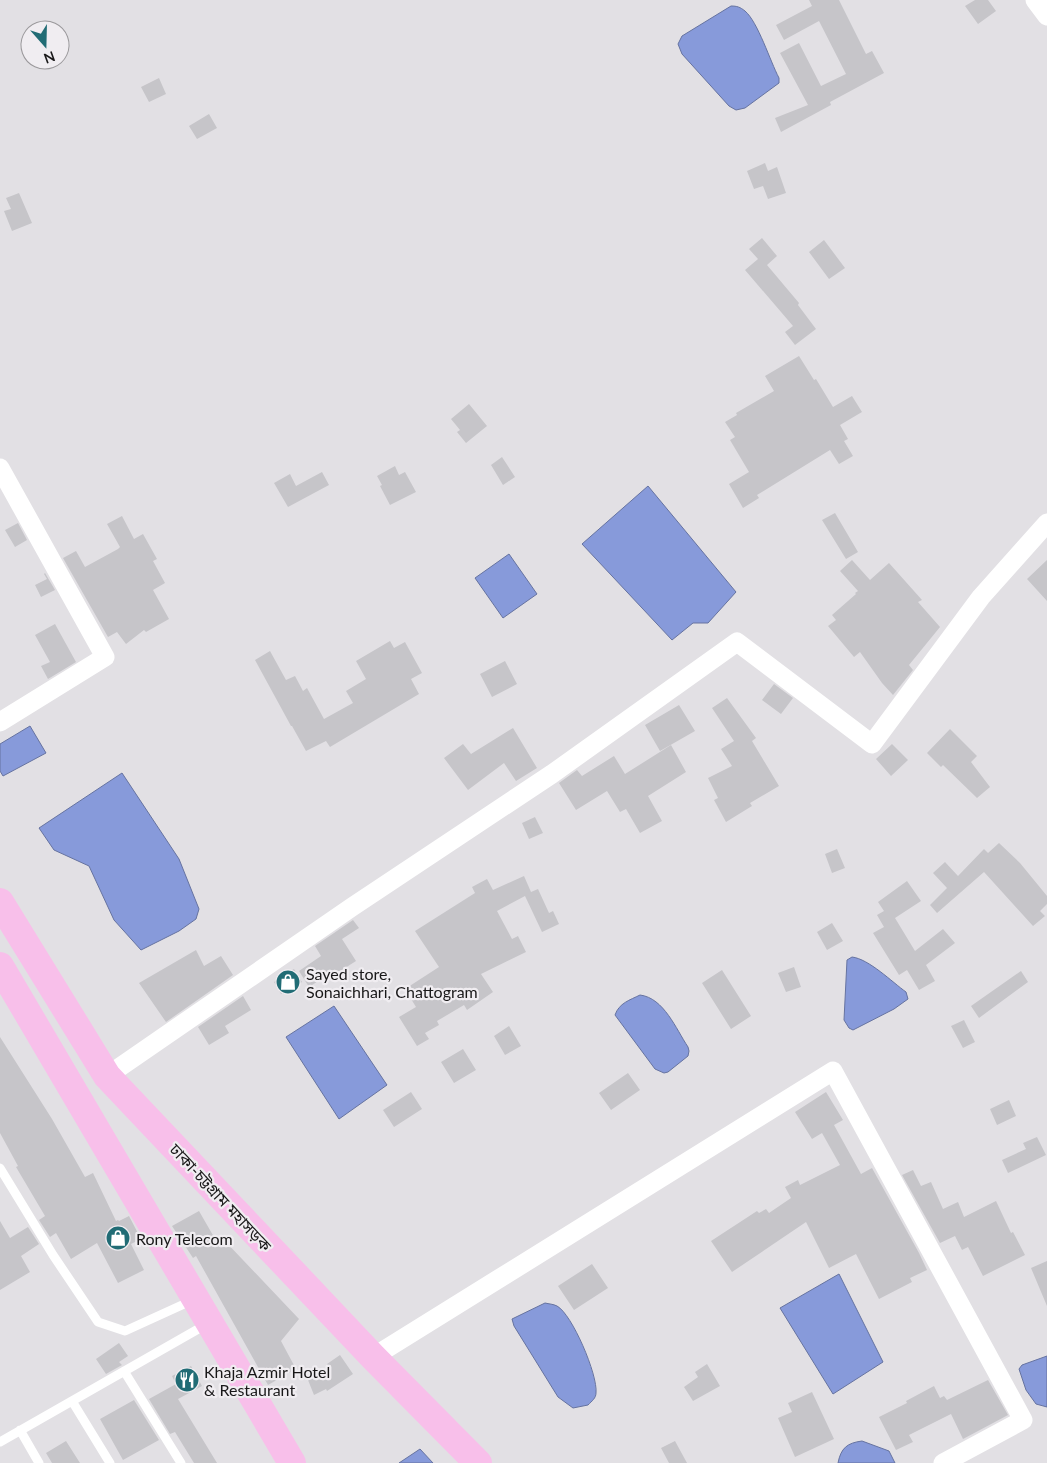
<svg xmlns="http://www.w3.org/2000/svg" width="1047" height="1463" viewBox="0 0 1047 1463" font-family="Lato,'Noto Sans Bengali',sans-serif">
  <rect width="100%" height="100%" fill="#e2e0e4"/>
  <path fill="#879ada" stroke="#6673a0" d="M 731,6 C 737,6 740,7 745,11 C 758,22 770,61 779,78 L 779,83 L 745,108 L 736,110 L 729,106 L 682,54 L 678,44 L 682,36 Z
    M 648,486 L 736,592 L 708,623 L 693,623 L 672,640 L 582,544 Z
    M 509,554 L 537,594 L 503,618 L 475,578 Z
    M 30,726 L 46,753 L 3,776 L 0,771 L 0,744 Z
    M 122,773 L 179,859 L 199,909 L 196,919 L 179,931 L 141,950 L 114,920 L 89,866 L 54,850 L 39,828 Z
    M 852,957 C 869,959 892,982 906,992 L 908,999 L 894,1009 L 853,1030 L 849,1028 L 844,1020 L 847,960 Z
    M 640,995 C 664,998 676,1029 688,1047 L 689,1051 L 688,1056 L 668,1072 L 664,1073 L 655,1069 L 615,1015 C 619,1003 630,1000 640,995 Z
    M 334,1006 L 387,1085 L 339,1119 L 286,1037 Z
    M 839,1274 L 883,1362 L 833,1394 L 780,1308 Z
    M 545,1303 C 549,1304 553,1304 557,1306 C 572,1314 598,1375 596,1393 C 596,1398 592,1401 588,1405 L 573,1408 L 558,1397 L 514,1326 L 512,1319 Z
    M 1047,1356 L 1047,1407 L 1036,1404 L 1026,1390 L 1019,1369 L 1022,1365 Z
    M 862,1441 L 889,1451 L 895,1463 L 838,1463 C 841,1448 847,1443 862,1441 Z
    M 420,1449 L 433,1463 L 399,1463 Z"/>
  <path fill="#c6c5c9" d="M 809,0 L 839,0 L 866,54 L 872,51 L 884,73 L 830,102 L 831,105 L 781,132 L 775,118 L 808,105 L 780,53 L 799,43 L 821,86 L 846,74 L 819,21 L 784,40 L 776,25 L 812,6 Z
    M 975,0 L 988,0 L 996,11 L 978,24 L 965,6 Z
    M 159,78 L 166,94 L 149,102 L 141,87 Z
    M 209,114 L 217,128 L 197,139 L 189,126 Z
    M 765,163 L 768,171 L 777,167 L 786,193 L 768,199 L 763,186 L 754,189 L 747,171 Z
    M 19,193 L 32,223 L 12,231 L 4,211 L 11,209 L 6,198 Z
    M 762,238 L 777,256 L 767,265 L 799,303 L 798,305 L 816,329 L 795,345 L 785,332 L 793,326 L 745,270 L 758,259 L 749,249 Z
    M 824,240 L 845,268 L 829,279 L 809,252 Z
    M 799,356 L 814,380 L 816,379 L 833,407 L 852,396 L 862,412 L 840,425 L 848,439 L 844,441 L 853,456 L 839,464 L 830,450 L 757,495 L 759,498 L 743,508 L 729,484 L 749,472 L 730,440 L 735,437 L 725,422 L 737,415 L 736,413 L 774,391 L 765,376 Z
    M 469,404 L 487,426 L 466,443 L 457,432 L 460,430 L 451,419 Z
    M 502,457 L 515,477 L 503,485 L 491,465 Z
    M 395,466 L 399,475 L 405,472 L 416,492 L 390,505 L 380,486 L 382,485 L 377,476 Z
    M 322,472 L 329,485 L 288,507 L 274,483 L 290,474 L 296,486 Z
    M 835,513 L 858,552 L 846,559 L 822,520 Z
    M 122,516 L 134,539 L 143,534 L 157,559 L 153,561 L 165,583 L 153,590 L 169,619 L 146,632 L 144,630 L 126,644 L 117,632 L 108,637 L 63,558 L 76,551 L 85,567 L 118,549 L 120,547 L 107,524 Z
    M 18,523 L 27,540 L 15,547 L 5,530 Z
    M 852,560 L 870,580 L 889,563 L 922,600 L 918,602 L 940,627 L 909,665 L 913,670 L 893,695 L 882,683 L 860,652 L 854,657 L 828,626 L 836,620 L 832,615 L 856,594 L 855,593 L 858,591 L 840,571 Z
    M 1047,560 L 1047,601 L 1027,579 Z
    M 45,573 L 55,590 L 41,597 L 35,585 L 47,579 L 44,574 Z
    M 55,624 L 76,662 L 48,679 L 41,666 L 50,662 L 35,635 Z
    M 390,641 L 394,648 L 405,642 L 422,673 L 411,679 L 419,694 L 330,747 L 326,741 L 306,751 L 292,726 L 291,726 L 255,660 L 270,651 L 286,680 L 295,676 L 303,691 L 307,688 L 324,719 L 353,703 L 346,691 L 366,679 L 356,661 Z
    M 505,661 L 517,684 L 492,697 L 480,674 Z
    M 774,684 L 793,698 L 781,714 L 762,700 Z
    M 727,698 L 756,738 L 752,741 L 779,786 L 750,803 L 752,806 L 726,822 L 714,800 L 718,798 L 708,778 L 732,766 L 721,749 L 734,741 L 712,708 Z
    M 679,705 L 695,731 L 660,751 L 645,725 Z
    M 513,728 L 537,768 L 516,781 L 504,763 L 468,790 L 444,758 L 463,744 L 471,754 Z
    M 950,729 L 977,756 L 971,762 L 990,787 L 977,798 L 943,765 L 941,767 L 927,753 Z
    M 892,744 L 908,760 L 891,776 L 876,759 Z
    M 671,745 L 686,772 L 648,796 L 662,821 L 640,833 L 626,809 L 620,812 L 607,791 L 576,810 L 559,783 L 577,770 L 582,776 L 614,756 L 625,774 Z
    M 535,817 L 543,833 L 529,839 L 522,823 Z
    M 999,843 L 1020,863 L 1047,896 L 1047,904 L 1040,911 L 1045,916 L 1033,926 L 984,872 L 937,913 L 930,905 L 947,888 L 933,873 L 945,862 L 958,876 L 984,849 L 988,853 Z
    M 837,849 L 845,868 L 832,873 L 825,854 Z
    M 524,876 L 531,892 L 538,889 L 549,913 L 553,911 L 559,924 L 542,932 L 525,896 L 497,911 L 512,939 L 518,936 L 526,952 L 481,974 L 493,992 L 467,1010 L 464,1005 L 437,1021 L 439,1025 L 425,1033 L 429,1039 L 417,1046 L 399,1017 L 416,1007 L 405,989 L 439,967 L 415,931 L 475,893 L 472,887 L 487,879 L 493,890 Z
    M 907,881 L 921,901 L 895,918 L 915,951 L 943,929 L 955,943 L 926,965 L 935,981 L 919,990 L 907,970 L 899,975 L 873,933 L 884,927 L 877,915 L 884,911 L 878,902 Z
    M 353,920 L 359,928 L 342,939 L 356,961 L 334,975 L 332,972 L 309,987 L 299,971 L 321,956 L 315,946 Z
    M 832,923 L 843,941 L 827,950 L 817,932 Z
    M 196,950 L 204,966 L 221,956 L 233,975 L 166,1022 L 139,983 Z
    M 794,967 L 801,987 L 786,992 L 778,973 Z
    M 294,969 L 302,982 L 281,994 L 274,982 Z
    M 722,970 L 751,1016 L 731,1029 L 702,983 Z
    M 1021,971 L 1028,982 L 979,1018 L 971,1006 Z
    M 243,996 L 251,1010 L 225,1026 L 229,1033 L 209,1045 L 198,1027 Z
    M 964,1020 L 975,1042 L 963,1048 L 951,1026 Z
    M 509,1026 L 521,1046 L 505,1055 L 494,1036 Z
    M 0,1037 L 52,1119 L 85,1177 L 93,1173 L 116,1221 L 118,1220 L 119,1221 L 129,1216 L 141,1239 L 131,1244 L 144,1270 L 118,1283 L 97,1243 L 71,1259 L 56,1233 L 50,1237 L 39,1220 L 45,1216 L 16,1167 L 18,1166 L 0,1133 Z
    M 463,1049 L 476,1070 L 454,1083 L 441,1062 Z
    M 628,1073 L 640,1090 L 611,1110 L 599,1093 Z
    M 411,1092 L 422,1109 L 394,1127 L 383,1110 Z
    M 826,1092 L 843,1120 L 834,1125 L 861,1174 L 872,1168 L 919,1253 L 927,1270 L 910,1278 L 912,1282 L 879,1299 L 856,1254 L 829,1268 L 806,1222 L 732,1272 L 711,1241 L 757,1211 L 759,1213 L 766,1209 L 769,1213 L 791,1198 L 785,1187 L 798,1180 L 800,1185 L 840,1165 L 822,1133 L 812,1139 L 795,1112 Z
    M 1009,1100 L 1016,1116 L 997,1125 L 990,1109 Z
    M 1037,1137 L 1046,1155 L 1008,1173 L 1002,1160 L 1026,1149 L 1023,1143 Z
    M 913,1170 L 921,1186 L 931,1182 L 943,1209 L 958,1202 L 964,1217 L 996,1201 L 1011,1233 L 1013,1232 L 1025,1255 L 983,1276 L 968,1247 L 962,1250 L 955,1236 L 940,1243 L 902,1175 Z
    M 199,1211 L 218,1244 L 224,1240 L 299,1319 L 281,1341 L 296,1369 L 268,1385 L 196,1256 L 193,1258 L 172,1226 Z
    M 0,1221 L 10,1238 L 28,1227 L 39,1244 L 21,1256 L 30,1272 L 0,1290 Z
    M 1047,1261 L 1047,1306 L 1031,1268 Z
    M 592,1264 L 608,1288 L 574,1310 L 558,1286 Z
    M 119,1343 L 128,1356 L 119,1362 L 122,1365 L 106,1374 L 96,1359 Z
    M 340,1355 L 353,1374 L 327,1391 L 326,1389 L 314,1395 L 308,1380 L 330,1369 L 327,1364 Z
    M 707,1364 L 720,1386 L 693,1401 L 684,1387 L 698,1377 L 695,1372 Z
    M 191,1366 L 202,1386 L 178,1399 L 217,1463 L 194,1463 L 175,1432 L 170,1434 L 149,1399 L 176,1384 L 172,1376 Z
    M 988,1380 L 1008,1415 L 963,1439 L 951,1414 L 909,1435 L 913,1442 L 896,1450 L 879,1417 L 907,1403 L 906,1401 L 934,1386 L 940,1398 L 944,1396 L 947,1400 Z
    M 812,1392 L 834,1439 L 795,1457 L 778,1418 L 792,1412 L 788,1403 Z
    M 134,1400 L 159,1440 L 123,1460 L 100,1419 Z
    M 66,1441 L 80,1463 L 52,1463 L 46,1453 Z
    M 675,1441 L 687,1463 L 669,1463 L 661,1448 Z"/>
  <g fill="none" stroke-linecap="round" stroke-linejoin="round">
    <path stroke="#fff" stroke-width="9" d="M 0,1168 L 53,1255 L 98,1322 L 125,1331 L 193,1300
      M 124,1371 L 181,1463
      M 72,1401 L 110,1463
      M 20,1430 L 39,1463
      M 0,1442 L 207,1324"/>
    <path stroke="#fff" stroke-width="19" d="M 1035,0 L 1047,16
      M 0,468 L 105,657 L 0,722
      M 107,1076 L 352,907 L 552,774 L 737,642 L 872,744 L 981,597 L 1047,523
      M 373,1357 L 833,1071 L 1023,1420 L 943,1463"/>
    <path stroke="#f8bfea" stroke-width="28" d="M 0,902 L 107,1076 L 373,1357 L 478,1463
      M 0,966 L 292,1463"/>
  </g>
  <defs>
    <symbol id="shop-disc" viewBox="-11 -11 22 22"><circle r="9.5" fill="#216c75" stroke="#f0edf1"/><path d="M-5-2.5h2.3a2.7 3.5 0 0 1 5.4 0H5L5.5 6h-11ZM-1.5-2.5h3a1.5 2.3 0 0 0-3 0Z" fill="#fff"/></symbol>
    <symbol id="restaurant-disc" viewBox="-11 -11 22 22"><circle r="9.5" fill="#216c75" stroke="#f0edf1"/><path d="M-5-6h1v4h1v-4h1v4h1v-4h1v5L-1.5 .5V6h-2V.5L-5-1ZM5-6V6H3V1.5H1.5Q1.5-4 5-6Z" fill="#fff"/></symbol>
  </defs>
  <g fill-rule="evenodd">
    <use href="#shop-disc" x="274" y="968" width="28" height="28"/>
    <use href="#shop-disc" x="104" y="1224" width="28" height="28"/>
    <use href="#restaurant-disc" x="173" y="1366" width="28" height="28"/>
  </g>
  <g text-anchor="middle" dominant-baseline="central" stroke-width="4.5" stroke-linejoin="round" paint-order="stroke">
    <g font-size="16" fill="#191819" stroke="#f0edf1" text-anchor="start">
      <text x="306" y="973">Sayed store,<tspan x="306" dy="18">Sonaichhari, Chattogram</tspan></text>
      <text x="136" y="1238">Rony Telecom</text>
      <text x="204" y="1371">Khaja Azmir Hotel<tspan x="204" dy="18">&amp; Restaurant</tspan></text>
    </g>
    <g font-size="16" fill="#191819" stroke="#f0edf1">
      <text transform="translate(221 1197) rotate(47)">ঢাকা-চট্টগ্রাম মহাসড়ক</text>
    </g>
  </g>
  <g transform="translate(45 45) rotate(160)"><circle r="24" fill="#f0edf1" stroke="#9a989b"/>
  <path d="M0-4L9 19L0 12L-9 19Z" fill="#216c75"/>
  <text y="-8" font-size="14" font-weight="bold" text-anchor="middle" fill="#191819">N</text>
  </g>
</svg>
